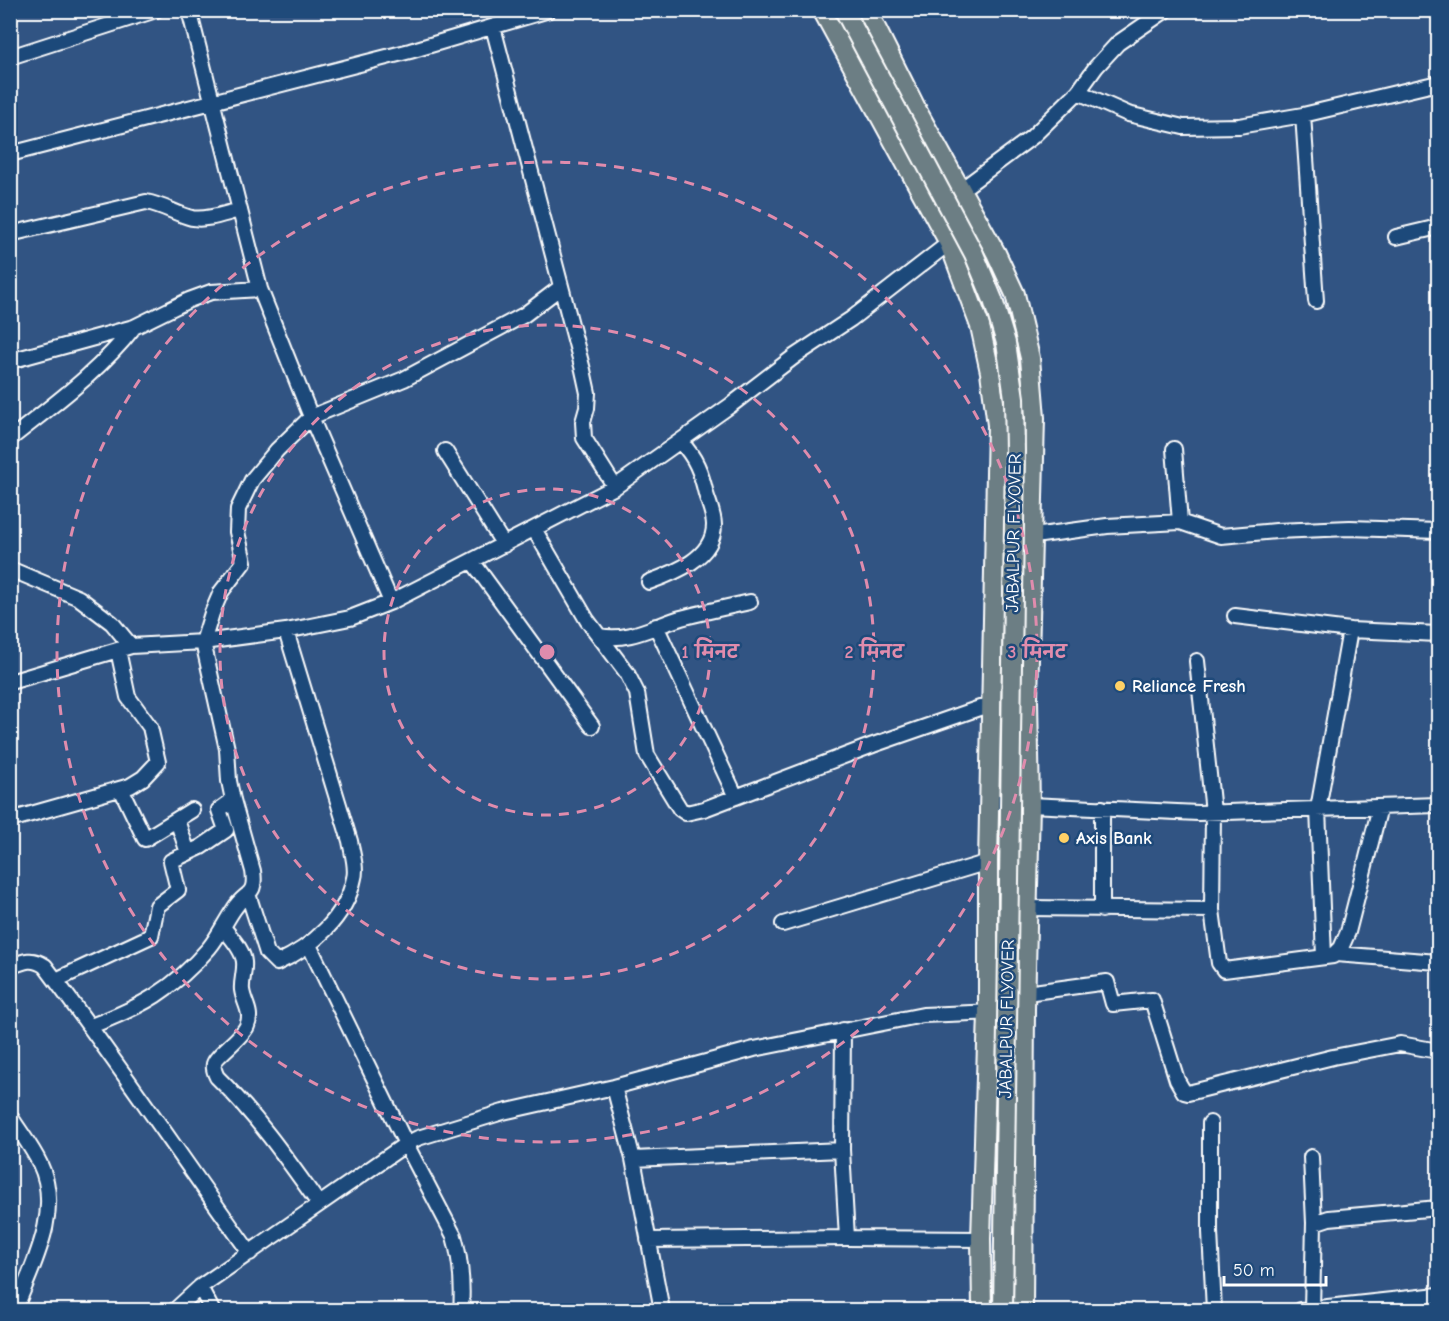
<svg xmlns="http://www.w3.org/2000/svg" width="1449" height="1321" viewBox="0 0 1449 1321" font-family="'Comic Neue','Playpen Sans Deva',sans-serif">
  <rect width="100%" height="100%" fill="#315483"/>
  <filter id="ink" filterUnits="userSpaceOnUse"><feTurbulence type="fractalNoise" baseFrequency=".0167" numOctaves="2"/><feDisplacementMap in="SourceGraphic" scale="12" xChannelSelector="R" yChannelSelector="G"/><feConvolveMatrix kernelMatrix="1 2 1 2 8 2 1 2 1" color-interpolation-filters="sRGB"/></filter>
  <g filter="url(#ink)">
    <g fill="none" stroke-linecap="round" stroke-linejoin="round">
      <defs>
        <path id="minor" d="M 189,10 L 260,289 L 311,417 L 391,602
          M 493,27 L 583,370 L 588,393 L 587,408 L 583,422 L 584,438 L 615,487
          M 10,57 L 156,10
          M 1078,92 L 1128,114 L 1183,127 L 1239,126 L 1303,115 L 1438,83
          M 1303,115 L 1316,301
          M 10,154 L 410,51 L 549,10
          M 954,195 L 1032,137 L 1078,92 L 1096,67 L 1118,43 L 1166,10
          M 10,234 L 146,202 C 163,205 176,214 192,218 C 207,221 226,213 240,210
          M 1396,237 L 1438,227
          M 10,361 L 134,327 L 189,300 L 211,292 L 260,289
          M 10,439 C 54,404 100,371 134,327
          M 1174,449 L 1180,522
          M 445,451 L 504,545
          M 534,529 L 587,620 L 627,673 L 637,693 L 647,755 L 680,809 L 686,813 L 704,809 L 873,745 L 991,704
          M 1034,536 L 1107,526 L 1180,522 L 1221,536 L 1276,531 L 1350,528 L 1438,531
          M 472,561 L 592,726
          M 10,569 L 79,598 L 112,623 L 131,646
          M 649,582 C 674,573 714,558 714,525 C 714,515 709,504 706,494 C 701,472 696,458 680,441
          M 1235,616 L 1350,630 L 1438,634
          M 656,626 L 736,797
          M 600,636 C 628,642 654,626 681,618 C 704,612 727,607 750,602
          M 1197,661 L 1213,812 L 1212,910 L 1219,963 L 1224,970 L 1333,956 L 1341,948 L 1348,932 L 1380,807
          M 10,682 L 131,646 L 203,642 L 286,631 L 350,618 L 391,602 L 615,487 L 731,405 L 795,356 L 851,319 L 949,243 L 982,228
          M 121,789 L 145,839 L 192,810
          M 989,801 L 1030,805 L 1198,813 L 1438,805
          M 10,820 L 130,786 L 143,778 L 158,762 L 150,727 L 128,697 L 118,650
          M 188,853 L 201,847 L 226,830 L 219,810 L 233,800
          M 248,894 L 267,953 L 277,963 C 312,947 346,918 354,878 C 357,868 352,852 350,841 L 286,631
          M 1028,908 L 1212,910
          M 1102,910 L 1102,808
          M 783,924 L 988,862
          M 223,927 C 230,937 243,949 244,962 C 245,972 241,981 242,990 C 244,1004 253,1012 247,1026 C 242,1038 215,1056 214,1064 C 213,1068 215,1073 217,1077 C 257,1116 287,1159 319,1204
          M 309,945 L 406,1144 L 454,1236 C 461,1261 463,1285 461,1310
          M 1336,954 L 1438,962
          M 1324,957 L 1318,809 L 1350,630
          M 10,967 C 24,961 32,957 45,966 C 116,1060 181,1157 250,1253
          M 56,980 L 151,936 L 157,906 L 178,890 L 171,861 L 188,853 L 177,820
          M 1026,993 L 1107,982 L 1113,1004 L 1152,1000 L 1177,1080 L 1184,1092 L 1188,1093 L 1333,1057 L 1400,1044 L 1438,1051
          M 91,1026 C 141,1007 173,990 209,948 C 219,936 225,922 234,909 C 245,891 257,897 253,871 L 233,800 L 229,781 L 227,749 L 203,642 L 212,613 L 221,592 L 244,562 L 237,532 L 238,509 L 252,480 L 277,450 L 311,417 L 404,379 L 524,315 L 561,287
          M 843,1030 L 842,1150 L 847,1238
          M 614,1087 L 633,1159 L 662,1310
          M 10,1116 C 20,1132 32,1147 40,1164 C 63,1211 32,1266 15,1310
          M 1210,1123 L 1210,1232 L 1214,1310
          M 1311,1157 L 1314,1223 L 1312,1309
          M 633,1159 L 842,1150
          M 1314,1223 L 1329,1218 L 1438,1208
          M 648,1240 L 847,1238 L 981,1239
          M 200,1287 L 212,1310
          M 175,1310 L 200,1287 L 406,1144 L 418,1138 L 503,1112 L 614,1087 L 754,1049 L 923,1015 L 996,1012
          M 1300,1310 L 1438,1295"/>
        <path id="major" d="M 822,10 L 949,243 L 980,326 L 990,372 L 997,425 L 988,862 L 988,1012 L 981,1239 L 982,1310
          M 867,10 L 919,114 L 996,253 L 1015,294 L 1030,358 L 1035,418 L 1028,699 L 1030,805 L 1025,1009 L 1023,1310"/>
      </defs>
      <use href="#minor" stroke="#fff" stroke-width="18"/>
      <use href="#major" stroke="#fff" stroke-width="22"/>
      <use href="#minor" stroke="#1f4a7a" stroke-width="14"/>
      <use href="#major" stroke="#6c7e84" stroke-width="18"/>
      <defs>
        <path id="major-bridge" d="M 844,10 L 974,254 L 993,300 L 1006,343 L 1014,398 L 1015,451 L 1003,1310"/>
      </defs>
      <use href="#major-bridge" stroke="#fff" stroke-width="22" stroke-linecap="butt"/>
      <use href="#major-bridge" stroke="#6c7e84" stroke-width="18"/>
    </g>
  </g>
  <g fill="none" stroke="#e08cad" stroke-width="3" stroke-dasharray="10 8">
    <circle cx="547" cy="652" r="163"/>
    <circle cx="547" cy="652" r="327"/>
    <circle cx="547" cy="652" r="490"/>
  </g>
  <g fill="#ffd166" stroke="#1f4a7a" stroke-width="2">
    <circle cx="1120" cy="686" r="6"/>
    <circle cx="1064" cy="838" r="6"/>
  </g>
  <g text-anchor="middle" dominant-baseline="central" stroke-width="5" stroke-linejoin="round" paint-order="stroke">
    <g font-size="18" fill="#fff" stroke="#1f4a7a">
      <text transform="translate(1014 533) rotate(-89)">JABALPUR FLYOVER</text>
      <text transform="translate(1007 1019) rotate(-89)">JABALPUR FLYOVER</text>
    </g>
    <g font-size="18" font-weight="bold" fill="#fff" stroke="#1f4a7a" text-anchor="start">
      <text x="1132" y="686">Reliance Fresh</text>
      <text x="1076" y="838">Axis Bank</text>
    </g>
  </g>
  <circle cx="547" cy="652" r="9" fill="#e08cad" stroke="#1f4a7a" stroke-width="3"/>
  <g font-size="18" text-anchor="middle" font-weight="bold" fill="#e08cad" stroke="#1f4a7a" stroke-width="5" stroke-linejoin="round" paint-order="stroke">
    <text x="710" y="658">1 मिनट</text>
    <text x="874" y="658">2 मिनट</text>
    <text x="1037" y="658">3 मिनट</text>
  </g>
  <rect width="1449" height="1321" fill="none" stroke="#1f4a7a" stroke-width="36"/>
  <rect x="18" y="18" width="1413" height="1285" fill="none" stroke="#fff" stroke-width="2" filter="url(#ink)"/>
  <path d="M1224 1276v9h102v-9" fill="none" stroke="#ffffff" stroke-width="3"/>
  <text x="1233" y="1276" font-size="18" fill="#ffffff" stroke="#1f4a7a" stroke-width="4.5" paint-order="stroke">50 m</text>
</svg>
